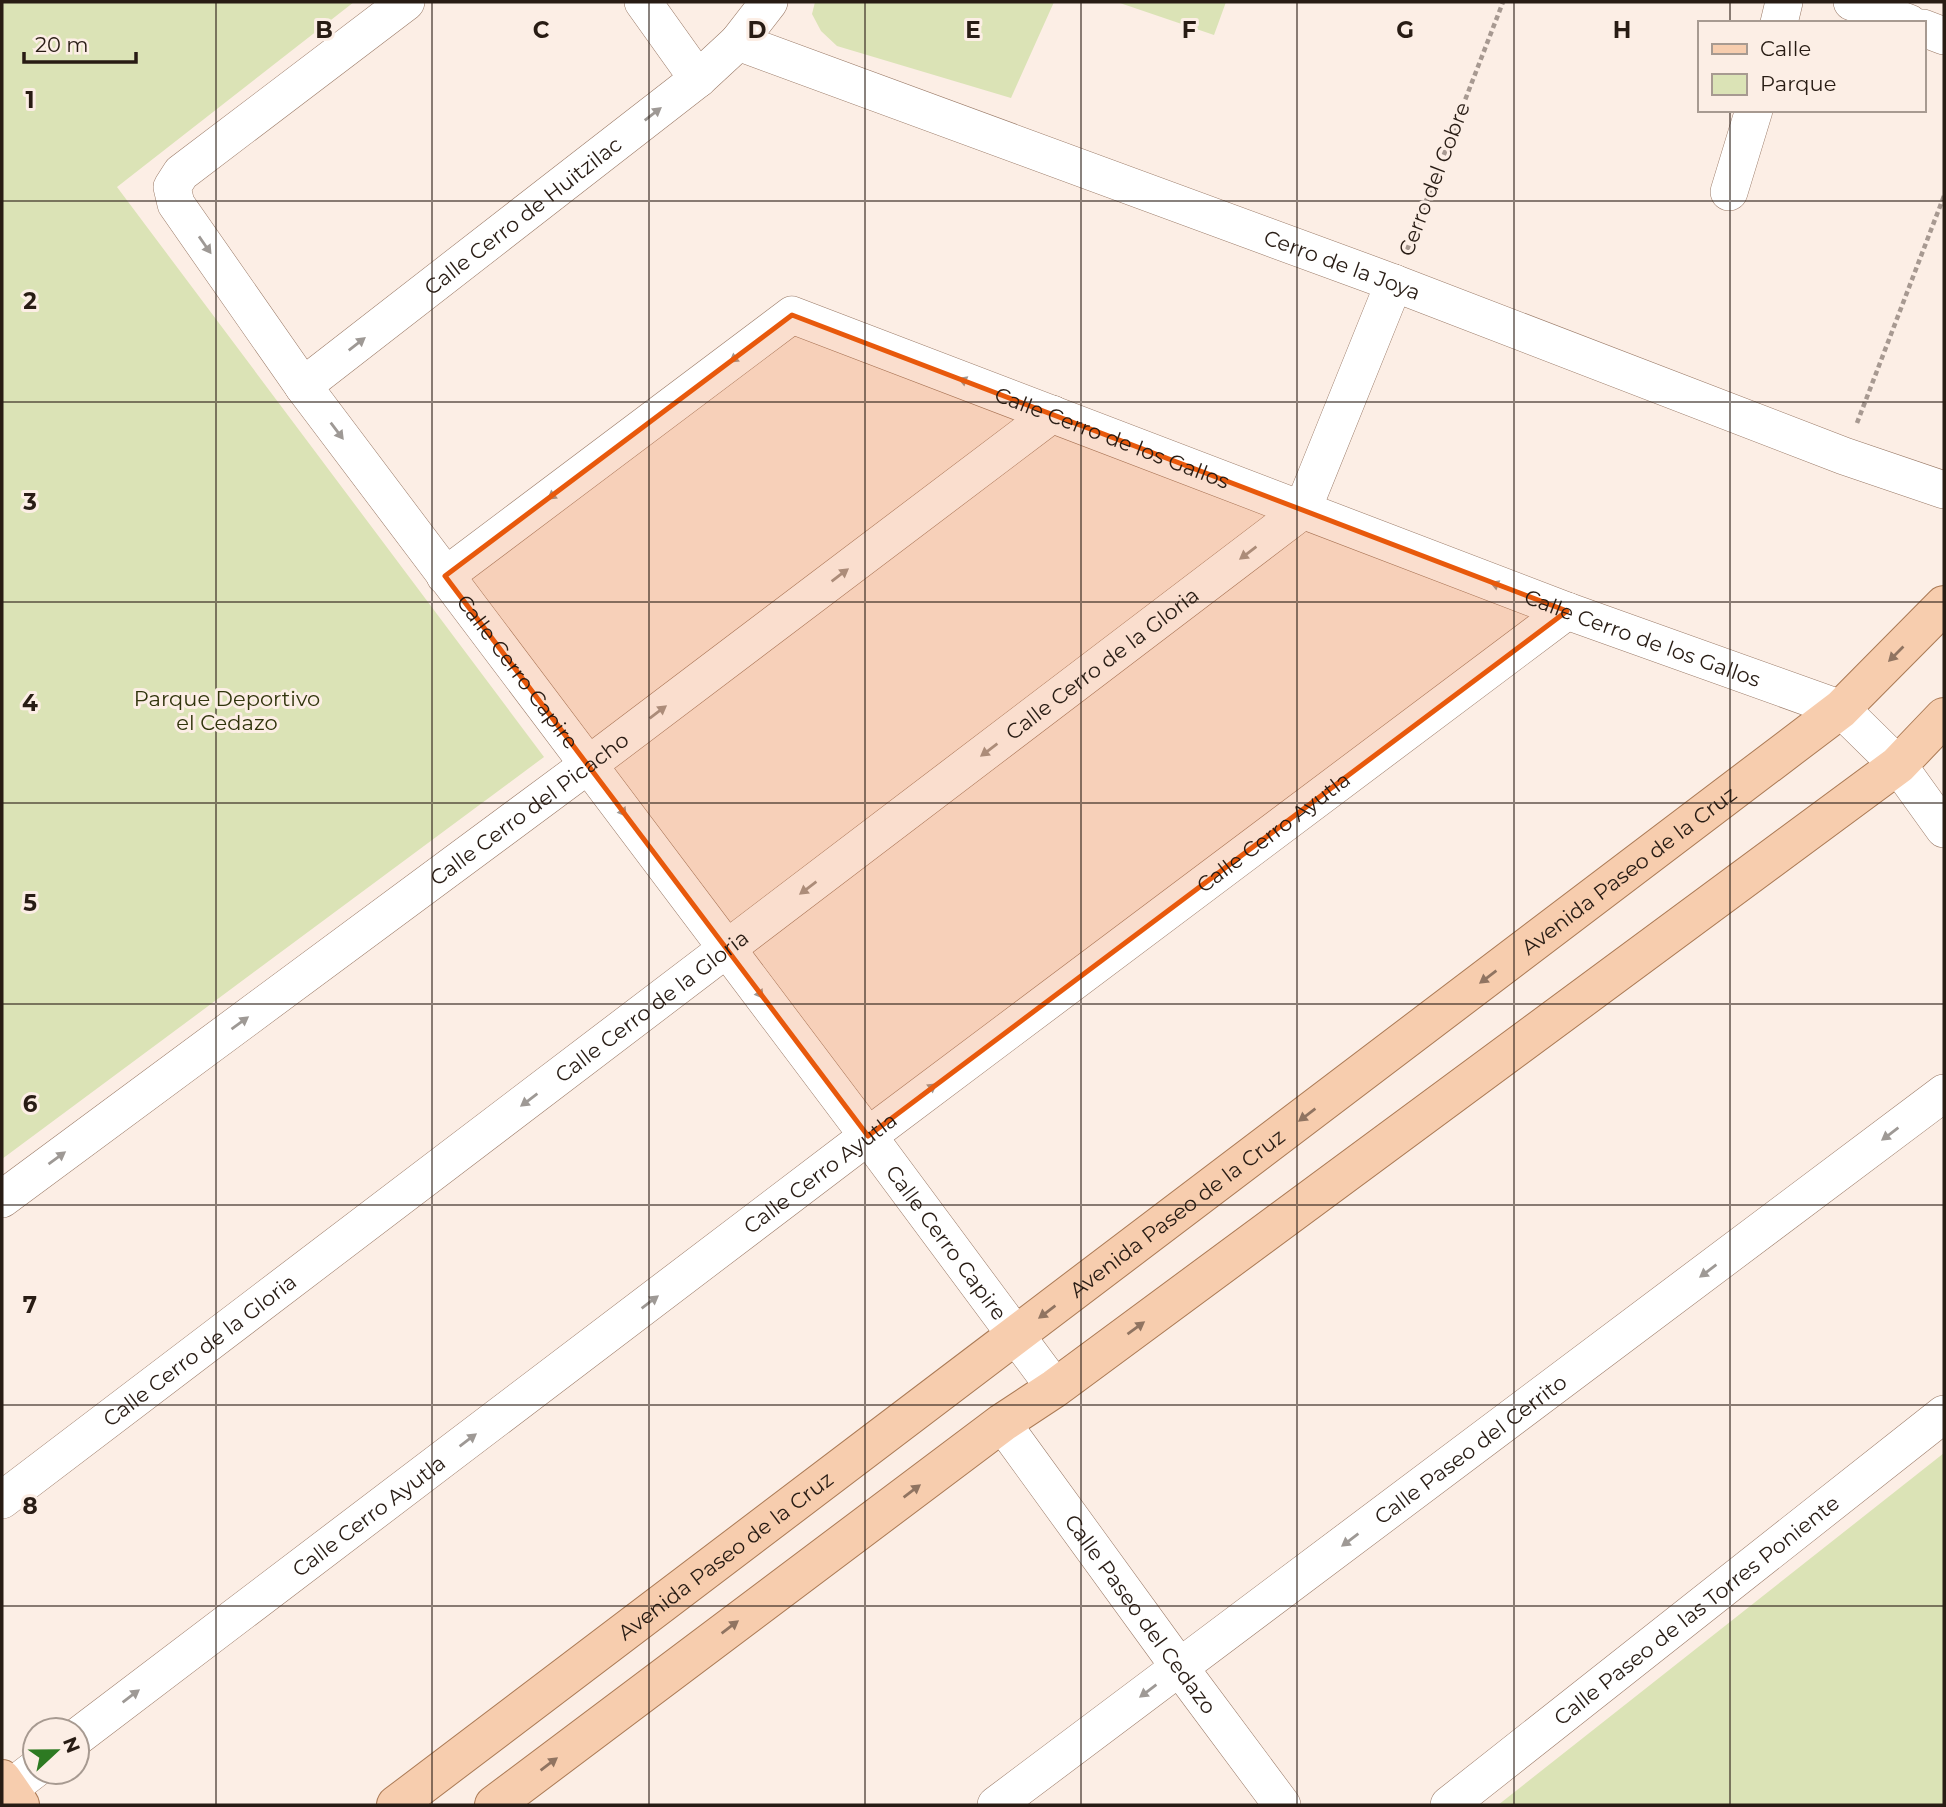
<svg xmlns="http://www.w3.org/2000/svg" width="1946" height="1807" viewBox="0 0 1946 1807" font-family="Montserrat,sans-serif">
  <rect width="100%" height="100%" fill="#fceee5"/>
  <path fill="#dbe3b6" d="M 2,2 L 354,2 L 117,187 L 544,757 L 2,1159 Z
    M 815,2 L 1054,2 L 1011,98 L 837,46 L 821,31 L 812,14 Z
    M 1117,2 L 1226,2 L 1214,35 Z
    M 1944,1453 L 1944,1805 L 1498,1805 Z"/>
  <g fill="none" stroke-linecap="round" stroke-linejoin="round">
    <defs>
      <g id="minor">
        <path id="s1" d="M 406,2 L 181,173 L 172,187 L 176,204 L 303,386 L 868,1136 L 1055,1388"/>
        <path d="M 643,2 L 698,79"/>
        <path d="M 1852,2 L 1909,23"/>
        <path d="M 1779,23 L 1784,2"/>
        <path d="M 1923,28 L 1944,36"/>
        <path id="s2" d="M 738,42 L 1394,283 L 1844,456 L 1944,490"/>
        <path d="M 1729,192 L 1754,110"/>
        <path id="s3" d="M 303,386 L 698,79 L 738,42 L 769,2"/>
        <path id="s4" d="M 445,576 L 792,315 L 1567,611 L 1841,709 L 1898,765 L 1944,829"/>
        <path id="s5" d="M 2,1199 L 588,765 L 1052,414"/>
        <path id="s6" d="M 1002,1423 L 1180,1668 L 1282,1805"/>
        <path id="s7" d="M 2,1500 L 1302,511 L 1394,283"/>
        <path id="s8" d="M 77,1737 L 868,1136 L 1567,611"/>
        <path d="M 9,1789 L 35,1769"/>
        <path id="s9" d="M 996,1805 L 1944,1093"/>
        <path id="s10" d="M 1449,1805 L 1944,1414"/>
      </g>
      <g id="major">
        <path d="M 2,1779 L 20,1805"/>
        <path id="s11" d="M 396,1805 L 1841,709 L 1944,605"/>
        <path d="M 494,1805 L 1002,1423 L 1055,1388 L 1898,765 L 1944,717"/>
      </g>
    </defs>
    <use href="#minor" stroke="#9a7a67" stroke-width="38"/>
    <use href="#major" stroke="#ab7a55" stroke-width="40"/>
    <path stroke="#a79991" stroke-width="4.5" stroke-dasharray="5 3.5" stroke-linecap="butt" d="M 1407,250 L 1503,2
      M 1857,423 L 1944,196"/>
    <use href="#minor" stroke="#fff" stroke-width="37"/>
    <use href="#major" stroke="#f7cdae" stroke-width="38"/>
  </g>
  <defs><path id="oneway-solid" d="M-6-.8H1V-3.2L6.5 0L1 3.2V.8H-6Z" transform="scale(1.75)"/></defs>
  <g fill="#9e9995">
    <use href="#oneway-solid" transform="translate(653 114) rotate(-38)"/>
    <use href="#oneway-solid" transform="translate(205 245) rotate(55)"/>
    <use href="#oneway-solid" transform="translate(357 344) rotate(-38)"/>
    <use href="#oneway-solid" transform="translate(738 356) rotate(143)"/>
    <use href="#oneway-solid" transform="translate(968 382) rotate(-159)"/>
    <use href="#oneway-solid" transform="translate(337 431) rotate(53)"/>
    <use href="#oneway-solid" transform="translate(556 493) rotate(143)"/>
    <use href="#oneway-solid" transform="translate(1248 553) rotate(143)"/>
    <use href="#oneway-solid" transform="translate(840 575) rotate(-37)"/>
    <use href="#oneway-solid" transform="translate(1500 586) rotate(-159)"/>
    <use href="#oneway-solid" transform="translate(658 712) rotate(-37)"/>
    <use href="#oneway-solid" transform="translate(989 750) rotate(143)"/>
    <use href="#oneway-solid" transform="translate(620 808) rotate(53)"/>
    <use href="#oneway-solid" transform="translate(808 888) rotate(143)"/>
    <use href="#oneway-solid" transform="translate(757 990) rotate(53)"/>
    <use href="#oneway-solid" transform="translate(240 1023) rotate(-36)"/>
    <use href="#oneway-solid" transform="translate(928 1090) rotate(-37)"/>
    <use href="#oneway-solid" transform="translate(529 1100) rotate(143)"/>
    <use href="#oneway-solid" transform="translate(1890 1134) rotate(143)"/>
    <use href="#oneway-solid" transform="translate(57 1158) rotate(-36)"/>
    <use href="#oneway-solid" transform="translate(1708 1271) rotate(143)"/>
    <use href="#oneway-solid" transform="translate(650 1302) rotate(-37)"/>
    <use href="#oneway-solid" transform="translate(468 1440) rotate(-37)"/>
    <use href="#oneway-solid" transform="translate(1350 1540) rotate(143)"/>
    <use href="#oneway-solid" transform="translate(1148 1691) rotate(143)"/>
    <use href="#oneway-solid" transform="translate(131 1696) rotate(-37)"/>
  </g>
  <g fill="#907461">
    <use href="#oneway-solid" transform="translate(1896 654) rotate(135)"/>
    <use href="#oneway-solid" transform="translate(1488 977) rotate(143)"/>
    <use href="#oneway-solid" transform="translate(1307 1115) rotate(143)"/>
    <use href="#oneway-solid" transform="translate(1047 1312) rotate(143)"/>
    <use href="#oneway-solid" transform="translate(1136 1328) rotate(-36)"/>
    <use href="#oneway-solid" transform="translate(912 1491) rotate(-37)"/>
    <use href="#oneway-solid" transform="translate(730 1627) rotate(-37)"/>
    <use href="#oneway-solid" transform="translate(549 1764) rotate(-37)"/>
  </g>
  <path fill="#e8590c" fill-opacity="0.2" stroke="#e8590c" stroke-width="5" stroke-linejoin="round" d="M 792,315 L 1567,611 L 868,1136 L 445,576 Z"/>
  <path fill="none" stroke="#281c14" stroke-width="2" stroke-opacity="0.55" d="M 216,2 L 216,1805M 432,2 L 432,1805M 649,2 L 649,1805M 865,2 L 865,1805M 1081,2 L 1081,1805M 1297,2 L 1297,1805M 1514,2 L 1514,1805M 1730,2 L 1730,23M 1730,110 L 1730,1805M 2,201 L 1944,201M 2,402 L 1944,402M 2,602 L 1944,602M 2,803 L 1944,803M 2,1004 L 1944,1004M 2,1205 L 1944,1205M 2,1405 L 1944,1405M 2,1606 L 1944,1606"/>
  <g text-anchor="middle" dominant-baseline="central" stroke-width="6" stroke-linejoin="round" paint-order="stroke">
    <g font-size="21" fill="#281c14" stroke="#fceee5">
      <text transform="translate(1434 179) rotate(-69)">Cerro del Cobre</text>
      <text stroke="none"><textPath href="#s3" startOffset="278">Calle Cerro de Huitzilac</textPath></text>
      <text stroke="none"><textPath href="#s2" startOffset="644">Cerro de la Joya</textPath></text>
      <text stroke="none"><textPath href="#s4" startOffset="777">Calle Cerro de los Gallos</textPath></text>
      <text stroke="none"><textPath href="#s4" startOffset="1344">Calle Cerro de los Gallos</textPath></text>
      <text stroke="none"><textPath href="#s7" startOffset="1382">Calle Cerro de la Gloria</textPath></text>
      <text stroke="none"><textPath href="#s1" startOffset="896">Calle Cerro Capire</textPath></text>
      <text stroke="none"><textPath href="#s5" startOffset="656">Calle Cerro del Picacho</textPath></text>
      <text stroke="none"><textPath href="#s8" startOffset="1500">Calle Cerro Ayutla</textPath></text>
      <text stroke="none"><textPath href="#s11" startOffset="1547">Avenida Paseo de la Cruz</textPath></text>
      <text stroke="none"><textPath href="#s7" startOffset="816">Calle Cerro de la Gloria</textPath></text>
      <text stroke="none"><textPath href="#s8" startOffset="933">Calle Cerro Ayutla</textPath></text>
      <text stroke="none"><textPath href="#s11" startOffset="980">Avenida Paseo de la Cruz</textPath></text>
      <text stroke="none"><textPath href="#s1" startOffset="1610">Calle Cerro Capire</textPath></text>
      <text stroke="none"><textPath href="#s7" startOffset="248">Calle Cerro de la Gloria</textPath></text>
      <text stroke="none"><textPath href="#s9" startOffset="593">Calle Paseo del Cerrito</textPath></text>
      <text stroke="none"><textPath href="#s8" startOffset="366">Calle Cerro Ayutla</textPath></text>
      <text stroke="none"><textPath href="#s11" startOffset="413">Avenida Paseo de la Cruz</textPath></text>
      <text stroke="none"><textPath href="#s10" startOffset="315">Calle Paseo de las Torres Poniente</textPath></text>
      <text stroke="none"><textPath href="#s6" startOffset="236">Calle Paseo del Cedazo</textPath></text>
    </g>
    <g font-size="21" fill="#30340c" stroke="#fceee5">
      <text x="227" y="698">Parque Deportivo<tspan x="227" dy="24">el Cedazo</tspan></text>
    </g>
  </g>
  <g font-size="23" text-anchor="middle" font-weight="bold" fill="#281c14" stroke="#fceee5" stroke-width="6" stroke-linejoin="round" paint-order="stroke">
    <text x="324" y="38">B</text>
    <text x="541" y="38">C</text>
    <text x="757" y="38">D</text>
    <text x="973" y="38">E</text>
    <text x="1189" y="38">F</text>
    <text x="1405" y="38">G</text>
    <text x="1622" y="38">H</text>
    <text x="30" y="108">1</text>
    <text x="30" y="309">2</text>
    <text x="30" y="510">3</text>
    <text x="30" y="711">4</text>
    <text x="30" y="911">5</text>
    <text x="30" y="1112">6</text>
    <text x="30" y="1313">7</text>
    <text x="30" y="1514">8</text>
  </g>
  <rect width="1946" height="1807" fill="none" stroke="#281c14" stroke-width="7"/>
  <rect x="1698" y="21" width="228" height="91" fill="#fceee5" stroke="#a79a91" stroke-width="2"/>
  <rect x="1712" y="44" width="35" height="10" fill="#f7cdae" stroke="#a79a91" stroke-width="2"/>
  <text x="1760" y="56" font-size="21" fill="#281c14">Calle</text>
  <rect x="1712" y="74" width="35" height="21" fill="#dbe3b6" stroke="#a79a91" stroke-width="2"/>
  <text x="1760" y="91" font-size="21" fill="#281c14">Parque</text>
  <g transform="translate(56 1751) rotate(68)"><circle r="33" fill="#fceee5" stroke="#a79a91" stroke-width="2"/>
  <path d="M0-5L12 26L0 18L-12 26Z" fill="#2d7a22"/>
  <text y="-10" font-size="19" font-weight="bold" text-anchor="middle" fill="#281c14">N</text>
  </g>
  <path d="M24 52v10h112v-10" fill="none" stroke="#281c14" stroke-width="3.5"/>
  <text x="35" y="52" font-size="21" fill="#281c14" stroke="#fceee5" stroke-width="5" paint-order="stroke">20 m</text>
</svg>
